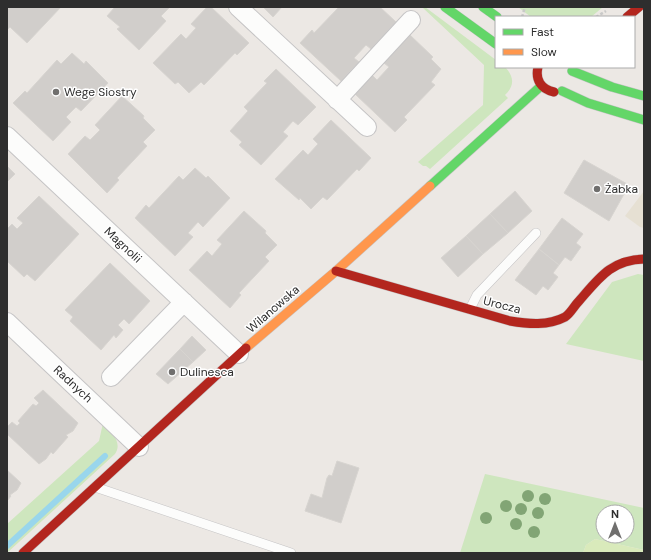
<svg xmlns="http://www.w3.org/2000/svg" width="651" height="560" viewBox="0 0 651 560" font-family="'DM Sans',sans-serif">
  <rect width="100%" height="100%" fill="#ece8e4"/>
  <path fill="#e6e0d3" d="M 644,191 L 644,228 L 640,227 L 625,216 Z"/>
  <path fill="#cee6be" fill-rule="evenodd" d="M 425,7 L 496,60 L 496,67 L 505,67 C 514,76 515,86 505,95 L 508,98 L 430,169 L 426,166 L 423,166 L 418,162 L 483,105 L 484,65 L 423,8 Z
    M 518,7 L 603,7 L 591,17 L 531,17 Z
    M 638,274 L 644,275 L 644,361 L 566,344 L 612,282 Z
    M 103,423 C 111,432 123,442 115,454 L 7,553 L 7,524 L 99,441 Z
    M 485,474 L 644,508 L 644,550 L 595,539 L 586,545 L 583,553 L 460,553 ZM 603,512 L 627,512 L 627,536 L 603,536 Z"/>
  <path fill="#d9eabb" d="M 595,539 L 644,550 L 644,553 L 583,553 L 586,545 Z"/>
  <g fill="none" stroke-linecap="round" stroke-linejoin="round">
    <path stroke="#99d6ec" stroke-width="6" d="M 7,546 L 105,456"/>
  </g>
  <path fill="#d1cecb" stroke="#d7d4d0" d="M 7,7 L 61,7 L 27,43 L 10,27 L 8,29 L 7,27 Z
    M 115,7 L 170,7 L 161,16 L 166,21 L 139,50 L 117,29 L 120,27 L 107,16 Z
    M 207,7 L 211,7 L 249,43 L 237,55 L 235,53 L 204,85 L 201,82 L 189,93 L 178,82 L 175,84 L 153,63 L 181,34 L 186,39 L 196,28 L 191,24 Z
    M 263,7 L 282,7 L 273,17 Z
    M 339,7 L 380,7 L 396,22 L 371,49 L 366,45 L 354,58 L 359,62 L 341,81 L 300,43 L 312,30 L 314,33 Z
    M 410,35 L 433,57 L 431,59 L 441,69 L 431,82 L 435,85 L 404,117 L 407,120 L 395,132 L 355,94 L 372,75 L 377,80 L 389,67 L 384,63 Z
    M 72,53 L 84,64 L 86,61 L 108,83 L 81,111 L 76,107 L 66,117 L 71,122 L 53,141 L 13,103 L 25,91 L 27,93 L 57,60 L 61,64 Z
    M 276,69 L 316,107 L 298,125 L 293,121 L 283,132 L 288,136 L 261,165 L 239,145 L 242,142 L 230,131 L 248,111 L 244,107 L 267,83 L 264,81 Z
    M 122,96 L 144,116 L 143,118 L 155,130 L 143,142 L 147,146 L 117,178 L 119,180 L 107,193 L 68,154 L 85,136 L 90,140 L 100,130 L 95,125 Z
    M 331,120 L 371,158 L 359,171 L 357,169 L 327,200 L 323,197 L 311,209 L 300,198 L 299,200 L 275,179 L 303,150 L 308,155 L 318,144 L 313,139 Z
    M 584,160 L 629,185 L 609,221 L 564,193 Z
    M 7,166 L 15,174 L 7,182 Z
    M 195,168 L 206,178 L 208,176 L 230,198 L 203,227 L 198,222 L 188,233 L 193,237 L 175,256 L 135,218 L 146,205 L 149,208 L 179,176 L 183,180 Z
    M 515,191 L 532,211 L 508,233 L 490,214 Z
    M 39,196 L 79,234 L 35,281 L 27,274 L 24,277 L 7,261 L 7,229 L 12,224 L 17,229 L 23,223 L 17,218 Z
    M 244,211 L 266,231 L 265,233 L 277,245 L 265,257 L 269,261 L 239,293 L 241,295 L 230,308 L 189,270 L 207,251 L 212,256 L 222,244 L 217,240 Z
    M 490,214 L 508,233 L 483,254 L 466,236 Z
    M 562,218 L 583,234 L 576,243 L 581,247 L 571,261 L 565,257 L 559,265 L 539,249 Z
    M 466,236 L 483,254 L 458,277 L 441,258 Z
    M 539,249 L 559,265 L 553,273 L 558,277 L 548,290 L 543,286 L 536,295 L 515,280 Z
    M 110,263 L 150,301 L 129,324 L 124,319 L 118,325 L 123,330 L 116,338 L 114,335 L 101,350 L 70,321 L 73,317 L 65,310 Z
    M 192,336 L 206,350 L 193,362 L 180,349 Z
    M 180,349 L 193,362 L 168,384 L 156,374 Z
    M 43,390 L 78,423 L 73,431 L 66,435 L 68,437 L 53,454 L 51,452 L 46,459 L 39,464 L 7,434 L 7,427 L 12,422 L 17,426 L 20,423 L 18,421 L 33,404 L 36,406 L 39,403 L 34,398 Z
    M 337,461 L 359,468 L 341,523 L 305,511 L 311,494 L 322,498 L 327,478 L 329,475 L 332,476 Z
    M 7,470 L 21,483 L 17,490 L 10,495 L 11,496 L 7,501 Z"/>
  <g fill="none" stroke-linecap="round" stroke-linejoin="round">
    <defs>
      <path id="lane" d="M 470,309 L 477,295 L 536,233
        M 95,487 L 291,553"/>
      <path id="street" d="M 238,7 L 367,127
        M 337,100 L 411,20
        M 7,136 L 239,354
        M 7,322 L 139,447
        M 111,377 L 184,302"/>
      <path id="fast" d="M 445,7 L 496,44
        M 483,7 L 497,17
        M 572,71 L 612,87 L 644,96
        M 562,91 L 588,103 L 644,120
        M 430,186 L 541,86"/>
      <path id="slow" d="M 246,348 L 336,271 L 430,186"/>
      <path id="jam" d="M 627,17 L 639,7
        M 538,67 C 535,80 541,89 554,92
        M 336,271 L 510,321 C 528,324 548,326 565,317 C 571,313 574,306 579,301 C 599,278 611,260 644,259
        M 23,553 L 246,348"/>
    </defs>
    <use href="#lane" stroke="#c5c4c5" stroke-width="10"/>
    <use href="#street" stroke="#c5c4c5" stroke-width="20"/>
    <use href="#fast" stroke="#c5c4c5" stroke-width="10"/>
    <use href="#slow" stroke="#c5c4c5" stroke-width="10"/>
    <use href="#jam" stroke="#c5c4c5" stroke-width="10"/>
    <path stroke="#c9c9c8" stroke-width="2.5" stroke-dasharray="3 2" stroke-linecap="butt" d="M 522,17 L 525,7
      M 596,17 L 606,11"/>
    <use href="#lane" stroke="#fcfcfb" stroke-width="9"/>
    <use href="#street" stroke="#fcfcfb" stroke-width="18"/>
    <use href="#fast" stroke="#63d668" stroke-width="9"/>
    <use href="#slow" stroke="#ff974d" stroke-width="9"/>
    <use href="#jam" stroke="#b3261e" stroke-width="9"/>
  </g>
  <g fill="#82a575">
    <circle cx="528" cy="496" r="6"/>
    <circle cx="545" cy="499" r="6"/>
    <circle cx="506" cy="506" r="6"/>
    <circle cx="521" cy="509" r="6"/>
    <circle cx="538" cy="513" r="6"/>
    <circle cx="486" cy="518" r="6"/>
    <circle cx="516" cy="524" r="6"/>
    <circle cx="534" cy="532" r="6"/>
  </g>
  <g fill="#706f6e" stroke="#fff" stroke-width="1.5">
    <circle cx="56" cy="92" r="4"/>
    <circle cx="597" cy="189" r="4"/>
    <circle cx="172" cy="372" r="4"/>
  </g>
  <g text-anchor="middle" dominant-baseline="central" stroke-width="3" stroke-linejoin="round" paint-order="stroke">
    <g font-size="12" fill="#2e2e2e" stroke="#fff" text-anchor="start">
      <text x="64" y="92">Wege Siostry</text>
      <text x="605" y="189">Żabka</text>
      <text x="180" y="372">Dulinesca</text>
    </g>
    <g font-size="12" fill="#2e2e2e" stroke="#fff">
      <text transform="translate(123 245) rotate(43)">Magnolii</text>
      <text transform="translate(502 305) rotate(14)">Urocza</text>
      <text transform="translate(273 309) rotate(-41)">Wilanowska</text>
      <text transform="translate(73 384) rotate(43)">Radnych</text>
    </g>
  </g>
  <rect width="651" height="560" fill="none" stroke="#2e2e2e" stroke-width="16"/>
  <rect x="495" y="16" width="140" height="52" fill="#ffffff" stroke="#ababab"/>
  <rect x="503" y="29" width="20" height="6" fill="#63d668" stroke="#ababab"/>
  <text x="531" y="36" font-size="12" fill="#2e2e2e">Fast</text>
  <rect x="503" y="49" width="20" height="6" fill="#ff974d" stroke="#ababab"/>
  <text x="531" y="56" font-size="12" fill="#2e2e2e">Slow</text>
  <g transform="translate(615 524)"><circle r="19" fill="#ffffff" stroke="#ababab"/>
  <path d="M0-3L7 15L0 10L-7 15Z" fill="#706f6e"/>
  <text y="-6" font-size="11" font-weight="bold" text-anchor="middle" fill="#2e2e2e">N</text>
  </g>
</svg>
